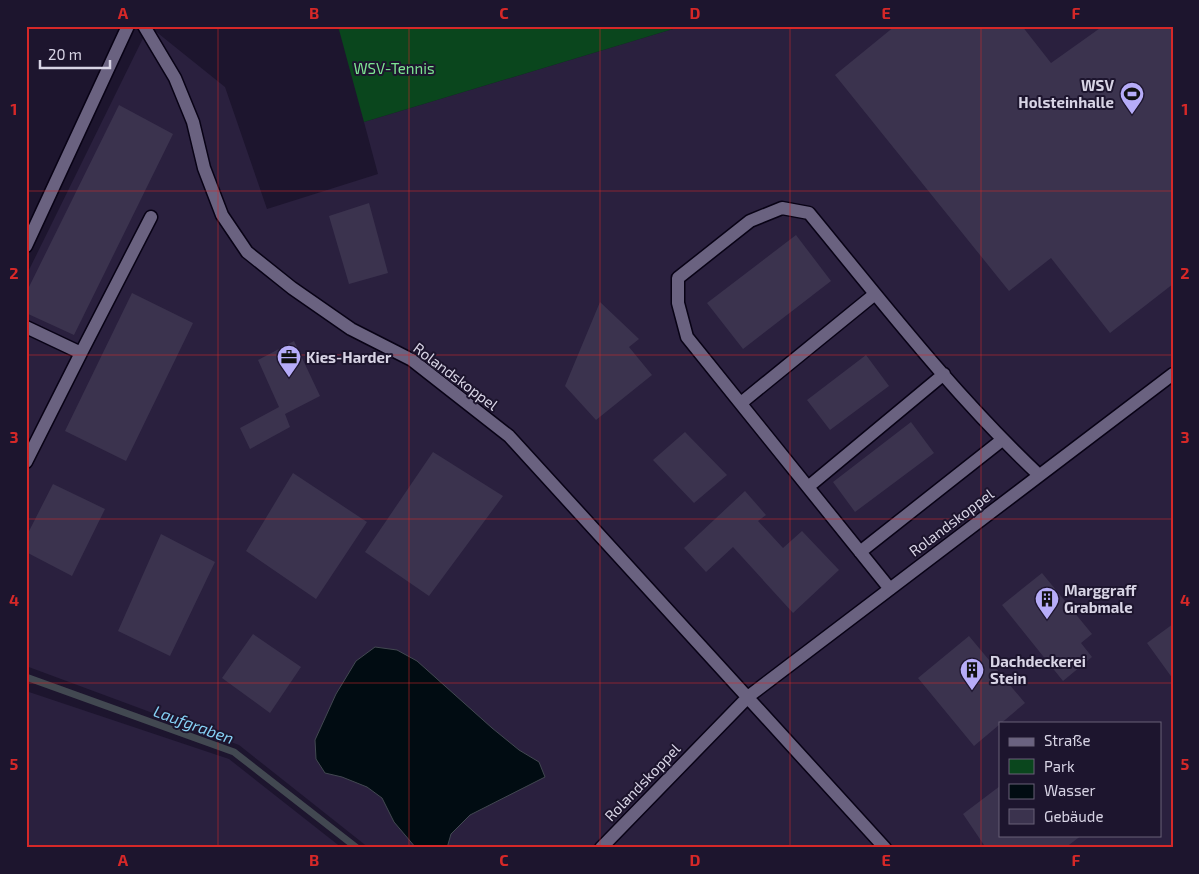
<svg xmlns="http://www.w3.org/2000/svg" width="1199" height="874" viewBox="0 0 1199 874" font-family="'Exo 2',sans-serif">
  <rect width="100%" height="100%" fill="#1d152e"/>
  <path fill="#2a203e" fill-rule="evenodd" d="M 149,26 L 225,87 L 267,209 L 378,174 L 364,122 L 683,26 L 1173,26 L 1173,848 L 369,848 L 239,745 L 26,666 L 26,276 ZM 1000,723 L 1160,723 L 1160,835 L 1000,835 Z
    M 26,691 L 229,759 L 342,848 L 26,848 Z"/>
  <path fill="#0a461d" d="M 338,26 L 683,26 L 364,122 Z"/>
  <path fill="#010c12" stroke="#424851" d="M 375,647 L 397,650 L 417,661 L 492,728 L 519,750 L 539,762 L 545,777 L 470,815 L 451,834 L 447,848 L 416,848 L 394,822 L 382,798 L 367,787 L 342,777 L 325,773 L 316,759 L 315,740 L 336,694 L 356,661 Z"/>
  <g fill="none" stroke-linecap="round" stroke-linejoin="round">
    <path stroke="#424851" stroke-width="7" d="M 26,677 L 234,752 L 357,848"/>
  </g>
  <path fill="#3b334e" d="M 895,26 L 1022,26 L 1051,63 L 1103,26 L 1170,26 L 1173,30 L 1173,284 L 1110,333 L 1051,258 L 1009,291 L 835,75 Z
    M 119,105 L 173,134 L 74,335 L 26,313 L 26,293 Z
    M 369,203 L 388,273 L 349,284 L 329,216 Z
    M 796,235 L 831,281 L 743,349 L 707,303 Z
    M 132,293 L 193,323 L 126,461 L 65,431 Z
    M 600,302 L 639,339 L 629,347 L 652,375 L 596,420 L 565,386 Z
    M 294,341 L 320,396 L 285,414 L 290,427 L 250,449 L 240,428 L 279,407 L 258,360 Z
    M 866,355 L 889,386 L 830,430 L 807,400 Z
    M 911,422 L 934,453 L 855,512 L 833,482 Z
    M 685,432 L 727,475 L 694,503 L 653,460 Z
    M 433,452 L 503,496 L 429,596 L 365,552 Z
    M 293,473 L 367,522 L 316,599 L 246,551 Z
    M 53,484 L 105,509 L 72,576 L 26,552 L 26,537 Z
    M 745,491 L 766,515 L 758,521 L 783,548 L 802,531 L 839,570 L 793,613 L 733,547 L 706,572 L 684,548 Z
    M 161,534 L 215,562 L 170,656 L 118,631 Z
    M 1042,573 L 1092,634 L 1081,643 L 1092,657 L 1063,681 L 1002,605 Z
    M 1173,624 L 1173,679 L 1147,643 Z
    M 253,634 L 301,667 L 270,713 L 222,678 Z
    M 969,636 L 1025,703 L 974,746 L 918,678 Z
    M 1000,786 L 1000,835 L 1082,835 L 1065,848 L 986,848 L 963,814 Z"/>
  <g fill="none" stroke-linecap="round" stroke-linejoin="round">
    <defs>
      <path id="minor" d="M 144,26 L 175,78 L 193,122 L 204,168 L 222,215 L 247,252 L 292,288 L 351,329 L 412,360 L 509,436 L 885,848
        M 26,246 L 128,26
        M 26,327 L 81,353 L 26,462
        M 81,353 L 151,217
        M 741,403 L 875,294
        M 808,487 L 944,374
        M 860,552 L 1002,440
        M 890,589 L 687,337 L 678,303 L 678,278 L 750,221 L 782,208 L 809,213 C 883,303 955,396 1039,475
        M 601,848 L 749,696 L 1173,374"/>
    </defs>
    <use href="#minor" stroke="#080215" stroke-width="15"/>
    <use href="#minor" stroke="#6a6280" stroke-width="12"/>
  </g>
  <path fill="none" stroke="#d62828" stroke-width="1" stroke-opacity="0.55" d="M 218,26 L 218,848M 409,26 L 409,848M 600,26 L 600,848M 790,26 L 790,848M 981,26 L 981,848M 26,191 L 1173,191M 26,355 L 1173,355M 26,519 L 1173,519M 26,683 L 1173,683"/>
  <defs>
    <symbol id="stadium-pin" viewBox="-11 -11 22 30"><path d="M0 17L-7.5 6A9.5 9.5 0 1 1 7.5 6Z" fill="#b6acf8" stroke="#1d152e"/><path d="M0-5a6.5 5 0 1 0 0 10a6.5 5 0 1 0 0-10ZM-3.5-1.8h7v3.6h-7Z" fill="#111"/></symbol>
    <symbol id="office-pin" viewBox="-11 -11 22 30"><path d="M0 17L-7.5 6A9.5 9.5 0 1 1 7.5 6Z" fill="#b6acf8" stroke="#1d152e"/><path d="M-6-3h4V-5.5h4V-3h4V5H-6ZM-1-4.5V-3h2v-1.5ZM-6 0V1H6V0Z" fill="#111"/></symbol>
    <symbol id="building-pin" viewBox="-11 -11 22 30"><path d="M0 17L-7.5 6A9.5 9.5 0 1 1 7.5 6Z" fill="#b6acf8" stroke="#1d152e"/><path d="M-4-6H4V6H1V3H-1V6H-4ZM-2.5-4.3h1.7v1.8h-1.7ZM.8-4.3h1.7v1.8H.8ZM-2.5-1h1.7V.8h-1.7ZM.8-1h1.7V.8H.8Z" fill="#111"/></symbol>
  </defs>
  <g fill-rule="evenodd">
    <use href="#stadium-pin" x="1118" y="80" width="28" height="38"/>
    <use href="#office-pin" x="275" y="343" width="28" height="38"/>
    <use href="#building-pin" x="1033" y="585" width="28" height="38"/>
    <use href="#building-pin" x="958" y="656" width="28" height="38"/>
  </g>
  <g text-anchor="middle" dominant-baseline="central" stroke-width="4" stroke-linejoin="round" paint-order="stroke">
    <g font-size="15" fill="#7ee593" stroke="#1d152e">
      <text x="394" y="68">WSV-Tennis</text>
    </g>
    <g font-size="15" font-weight="bold" fill="#d8d4e5" stroke="#1d152e" text-anchor="start">
      <text x="1114" y="85" text-anchor="end">WSV<tspan x="1114" dy="17">Holsteinhalle</tspan></text>
      <text x="306" y="357">Kies-Harder</text>
      <text x="1064" y="590">Marggraff<tspan x="1064" dy="17">Grabmale</tspan></text>
      <text x="990" y="661">Dachdeckerei<tspan x="990" dy="17">Stein</tspan></text>
    </g>
    <g font-size="15" fill="#d8d4e5" stroke="#1d152e">
      <text transform="translate(456 376) rotate(37)">Rolandskoppel</text>
      <text transform="translate(951 522) rotate(-37)">Rolandskoppel</text>
      <text transform="translate(642 782) rotate(-46)">Rolandskoppel</text>
    </g>
    <g font-size="16" font-style="italic" fill="#86d1f5" stroke="#1d152e">
      <text transform="translate(194 724) rotate(20)">Laufgraben</text>
    </g>
  </g>
  <rect width="1199" height="874" fill="none" stroke="#1d152e" stroke-width="55"/>
  <rect x="999" y="722" width="162" height="115" fill="#1d152e" stroke="#686177"/>
  <rect x="1009" y="738" width="25" height="8" fill="#6a6280" stroke="#686177"/>
  <text x="1044" y="746" font-size="15" fill="#d8d4e5">Straße</text>
  <rect x="1009" y="759" width="25" height="15" fill="#0a461d" stroke="#686177"/>
  <text x="1044" y="772" font-size="15" fill="#d8d4e5">Park</text>
  <rect x="1009" y="784" width="25" height="15" fill="#010c12" stroke="#686177"/>
  <text x="1044" y="796" font-size="15" fill="#d8d4e5">Wasser</text>
  <rect x="1009" y="809" width="25" height="15" fill="#3b334e" stroke="#686177"/>
  <text x="1044" y="822" font-size="15" fill="#d8d4e5">Gebäude</text>
  <path d="M40 60v8h70v-8" fill="none" stroke="#d8d4e5" stroke-width="2.5"/>
  <text x="48" y="60" font-size="15" fill="#d8d4e5" stroke="#1d152e" stroke-width="4" paint-order="stroke">20 m</text>
  <rect x="28" y="28" width="1144" height="818" fill="none" stroke="#d62828" stroke-width="2"/>
  <g font-size="16" text-anchor="middle" font-weight="bold" fill="#d62828">
    <text x="123" y="19">A</text>
    <text x="314" y="19">B</text>
    <text x="504" y="19">C</text>
    <text x="695" y="19">D</text>
    <text x="886" y="19">E</text>
    <text x="1076" y="19">F</text>
    <text x="14" y="115">1</text>
    <text x="1185" y="115">1</text>
    <text x="14" y="279">2</text>
    <text x="1185" y="279">2</text>
    <text x="14" y="443">3</text>
    <text x="1185" y="443">3</text>
    <text x="14" y="606">4</text>
    <text x="1185" y="606">4</text>
    <text x="14" y="770">5</text>
    <text x="1185" y="770">5</text>
    <text x="123" y="866">A</text>
    <text x="314" y="866">B</text>
    <text x="504" y="866">C</text>
    <text x="695" y="866">D</text>
    <text x="886" y="866">E</text>
    <text x="1076" y="866">F</text>
  </g>
</svg>
